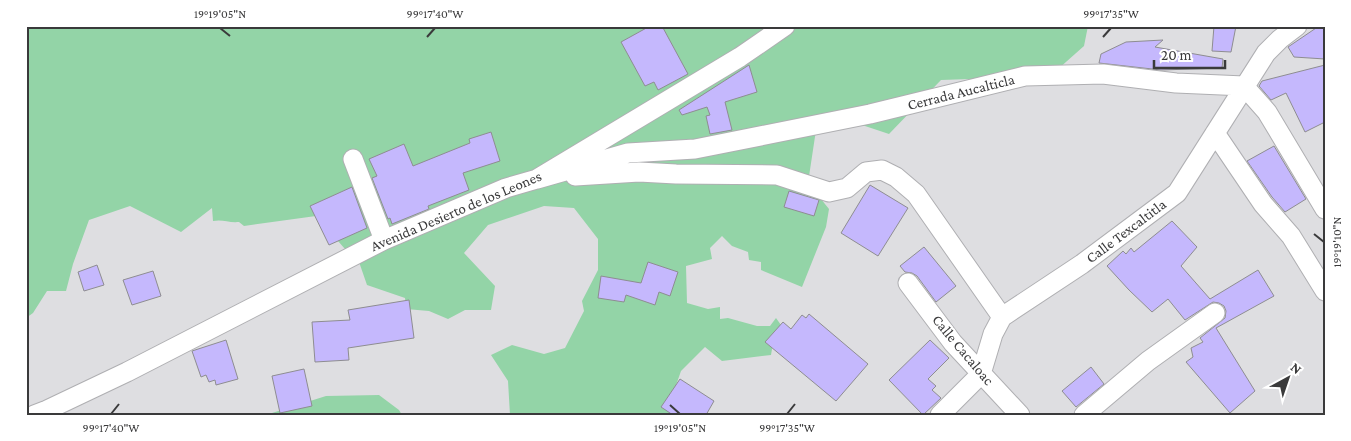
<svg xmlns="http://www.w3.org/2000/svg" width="1351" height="441" viewBox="0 0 1351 441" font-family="'Crimson Pro',serif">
  <rect width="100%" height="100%" fill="#dedee1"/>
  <path fill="#93d4a7" d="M 26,26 L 1088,26 L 1084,46 L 1040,85 L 970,79 L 941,80 L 889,134 L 853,122 L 816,130 L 808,183 L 829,209 L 826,227 L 802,287 L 761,270 L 761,262 L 749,260 L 748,252 L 732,246 L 722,236 L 710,248 L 712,259 L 686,266 L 687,303 L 708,309 L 720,307 L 720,319 L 728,318 L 757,326 L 770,326 L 776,318 L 786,332 L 774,337 L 771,355 L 722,361 L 705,347 L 681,371 L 674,391 L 676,415 L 510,415 L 508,381 L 491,355 L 512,345 L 544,354 L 565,348 L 584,311 L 582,301 L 598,270 L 598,239 L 574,208 L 544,206 L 488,225 L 464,253 L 495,286 L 491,310 L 465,310 L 448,319 L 429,311 L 406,309 L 405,298 L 367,285 L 358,259 L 345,249 L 316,216 L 244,226 L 239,222 C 228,223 223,219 213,221 L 212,208 L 181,232 L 130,206 L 89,220 L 73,264 L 66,291 L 47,291 L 33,313 L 26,318 Z
    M 379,395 L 399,410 L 402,415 L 244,415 L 272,413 L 326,396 Z"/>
  <path fill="#c5b8fd" stroke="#8e8d91" d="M 650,26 L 662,26 L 688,74 L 658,90 L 654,82 L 645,86 L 621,42 Z
    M 1214,26 L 1236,26 L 1231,52 L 1212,51 Z
    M 1319,26 L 1325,26 L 1325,59 L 1294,57 L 1288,47 Z
    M 1163,40 L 1155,47 L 1223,59 L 1222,68 L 1161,70 L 1099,63 L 1101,54 L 1126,42 Z
    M 749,65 L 757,92 L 725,102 L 732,130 L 710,134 L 706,116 L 710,115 L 707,107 L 682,115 L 679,110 Z
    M 1325,65 L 1325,122 L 1305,132 L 1286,93 L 1271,100 L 1259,86 L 1262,81 Z
    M 491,132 L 500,161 L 463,173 L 469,190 L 428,206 L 429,209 L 392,224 L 390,218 L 388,219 L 372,178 L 377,176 L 369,159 L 404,144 L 413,166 L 470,143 L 469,139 Z
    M 1274,146 L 1306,199 L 1285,212 L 1272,197 L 1247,161 Z
    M 870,185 L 908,208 L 878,256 L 841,233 Z
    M 352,187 L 367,228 L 329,245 L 310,206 Z
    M 789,191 L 819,200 L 814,216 L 784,207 Z
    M 1172,221 L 1197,247 L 1181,266 L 1210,299 L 1258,270 L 1274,296 L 1216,328 L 1255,391 L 1230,413 L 1186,362 L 1193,357 L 1191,348 L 1203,342 L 1200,338 L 1225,318 L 1226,311 L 1224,306 L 1219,303 L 1213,302 L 1185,320 L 1168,299 L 1152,312 L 1129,290 L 1107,266 L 1123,251 L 1126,254 L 1131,248 L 1134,252 Z
    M 924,247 L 956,286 L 936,302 L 917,276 L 912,273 L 905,272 L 900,266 Z
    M 648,262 L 678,272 L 670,296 L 659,292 L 655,305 L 626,295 L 624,302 L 598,298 L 601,276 L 641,283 Z
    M 97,265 L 104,285 L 84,291 L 78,272 Z
    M 153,271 L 161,296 L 132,305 L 123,280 Z
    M 409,300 L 414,338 L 348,348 L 349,360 L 315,362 L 312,322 L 350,320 L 348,310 Z
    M 809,314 L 868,364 L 836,401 L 765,342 L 783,322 L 791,329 L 802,315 L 806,318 Z
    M 226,340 L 238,379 L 216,385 L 215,380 L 209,382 L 206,375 L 201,377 L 192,351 Z
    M 930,340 L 949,358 L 928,379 L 936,386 L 932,390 L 941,398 L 923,415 L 889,380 Z
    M 1091,367 L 1104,384 L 1076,407 L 1062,391 Z
    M 304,369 L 312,406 L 280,413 L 272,376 Z
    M 680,379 L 714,401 L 706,415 L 673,415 L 661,407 Z"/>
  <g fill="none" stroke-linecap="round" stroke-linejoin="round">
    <defs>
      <path id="street" d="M 1215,133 L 1263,204 L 1291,236 L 1325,291
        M 353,159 L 384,240
        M 575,176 L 639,172 L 676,174 L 777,175 L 829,192 L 847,188 L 866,172 L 882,170 L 896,177 L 916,194 L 1002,317
        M 537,179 L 628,153 L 695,149 L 870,114 L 1025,76 L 1103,74 L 1176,83 L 1244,86 L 1267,112 L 1325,209
        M 908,283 L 953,343 L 1020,415
        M 34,415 L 47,410 L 127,372 L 384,240 L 506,188 L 537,179 L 740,57 L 785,26
        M 940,415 L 981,374 L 993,334 L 1002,317 L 1082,264 L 1177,193 L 1266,53 L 1280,39 L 1297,26
        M 1084,415 L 1148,361 L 1215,313"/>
    </defs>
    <use href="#street" stroke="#afafb2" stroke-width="21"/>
    <use href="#street" stroke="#fff" stroke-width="19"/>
  </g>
  <path fill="none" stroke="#3a3a3b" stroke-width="2" d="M 220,28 L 230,36M 427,37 L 435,28M 1103,37 L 1111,28M 1314,234 L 1324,242M 670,405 L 680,414M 111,414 L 119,404M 787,414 L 795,404"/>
  <g text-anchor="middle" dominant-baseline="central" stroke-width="4" stroke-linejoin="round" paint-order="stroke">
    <g font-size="15" fill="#3a3a3b" stroke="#fff">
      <text transform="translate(961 92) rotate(-14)">Cerrada Aucalticla</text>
      <text transform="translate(456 211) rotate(-23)">Avenida Desierto de los Leones</text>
      <text transform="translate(1126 231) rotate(-37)">Calle Texcaltitla</text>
      <text transform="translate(963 350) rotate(50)">Calle Cacaloac</text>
    </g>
  </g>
  <rect width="1351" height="441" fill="none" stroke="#ffffff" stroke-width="55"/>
  <g transform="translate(1288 378) rotate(40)" stroke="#ffffff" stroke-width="4" paint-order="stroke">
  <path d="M0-4L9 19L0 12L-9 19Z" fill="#3a3a3b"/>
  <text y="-8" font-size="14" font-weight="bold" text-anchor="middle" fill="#3a3a3b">N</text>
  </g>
  <path d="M1154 60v8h71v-8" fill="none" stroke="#3a3a3b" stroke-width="2.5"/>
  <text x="1161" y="60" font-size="15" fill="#3a3a3b" stroke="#ffffff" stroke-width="4" paint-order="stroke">20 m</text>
  <rect x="28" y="28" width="1296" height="386" fill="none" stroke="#3a3a3b" stroke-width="2"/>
  <g font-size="12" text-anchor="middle" fill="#3a3a3b">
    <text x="220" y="18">19°19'05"N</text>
    <text x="435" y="18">99°17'40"W</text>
    <text x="1111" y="18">99°17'35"W</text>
    <text transform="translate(1337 242) rotate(-90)" y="4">19°19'10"N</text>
    <text x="111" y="432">99°17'40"W</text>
    <text x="680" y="432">19°19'05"N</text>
    <text x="787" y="432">99°17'35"W</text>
  </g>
</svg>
